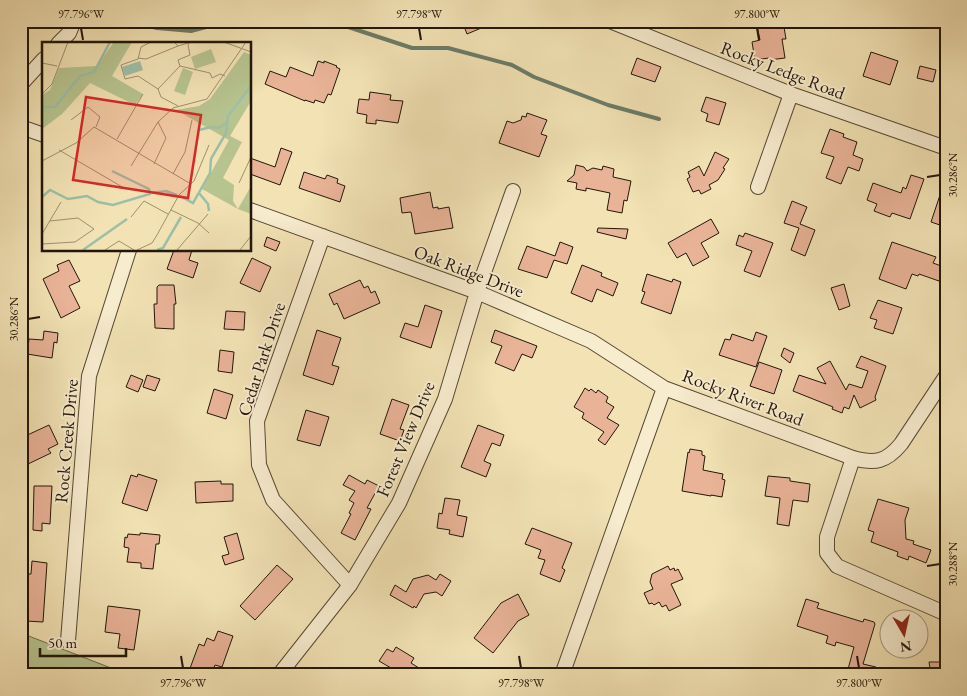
<svg xmlns="http://www.w3.org/2000/svg" width="967" height="696" viewBox="0 0 967 696" font-family="'EB Garamond',serif">
  <rect width="100%" height="100%" fill="#f2e2b4"/>
  <filter id="stains"><feTurbulence type="fractalNoise" baseFrequency=".004" numOctaves="4"/><feColorMatrix values="0 0 0 0 .2 0 0 0 0 .09 0 0 0 0 .02 0 0 0 .5 -.17"/></filter>
  <radialGradient id="worn" r=".72"><stop offset=".6" stop-color="#630" stop-opacity="0"/><stop offset="1" stop-color="#630" stop-opacity=".3"/></radialGradient>
  <path fill="#b7c48f" stroke="#6c6d4c" d="M 21,633 L 129,675 L 21,675 Z"/>
  <g fill="none" stroke-linecap="round" stroke-linejoin="round">
    <path stroke="#6c7b68" stroke-width="4" d="M 127,21 L 157,28 L 191,31 L 229,21
      M 335,21 L 336,23 L 412,48 L 448,48 L 512,65 L 534,77 L 608,105 L 659,119"/>
  </g>
  <path fill="#e9b398" stroke="#22160a" d="M 462,21 L 498,21 L 467,34 Z
    M 756,21 L 783,21 L 786,39 L 782,39 L 785,58 L 769,60 L 769,58 L 755,60 L 752,42 L 760,40 Z
    M 871,52 L 898,61 L 890,85 L 863,76 Z
    M 637,58 L 661,67 L 655,82 L 631,74 Z
    M 318,61 L 324,63 L 324,61 L 337,66 L 336,67 L 340,69 L 331,95 L 328,94 L 324,103 L 315,100 L 314,103 L 305,100 L 305,101 L 265,84 L 270,71 L 286,77 L 290,67 L 313,76 Z
    M 920,66 L 936,70 L 933,82 L 917,78 Z
    M 370,92 L 391,95 L 390,100 L 403,101 L 398,123 L 376,120 L 376,124 L 366,123 L 367,115 L 357,113 L 359,99 L 369,100 Z
    M 706,97 L 726,103 L 719,125 L 706,121 L 708,114 L 701,111 Z
    M 527,113 L 547,120 L 541,134 L 547,136 L 539,157 L 499,143 L 507,121 L 513,123 L 521,120 L 522,116 L 526,117 Z
    M 830,129 L 844,134 L 843,137 L 857,142 L 853,155 L 863,159 L 859,171 L 848,167 L 841,184 L 826,178 L 834,157 L 821,153 Z
    M 281,148 L 292,152 L 280,185 L 250,174 L 250,158 L 275,167 Z
    M 715,152 L 729,159 L 723,168 L 725,169 L 718,180 L 709,185 L 711,189 L 701,194 L 699,190 L 693,192 L 687,179 L 690,177 L 688,172 L 699,166 L 704,176 Z
    M 576,165 L 584,167 L 587,171 L 593,168 L 602,170 L 603,166 L 614,169 L 613,177 L 631,181 L 627,201 L 624,200 L 622,213 L 607,210 L 610,193 L 586,188 L 586,191 L 576,189 L 577,183 L 567,181 L 574,175 Z
    M 304,172 L 325,179 L 327,175 L 338,179 L 337,183 L 345,186 L 340,202 L 299,188 Z
    M 911,175 L 924,179 L 910,219 L 892,213 L 890,217 L 874,211 L 877,204 L 867,200 L 873,183 L 901,193 L 903,187 L 906,189 Z
    M 944,183 L 946,183 L 946,227 L 931,222 Z
    M 430,192 L 433,208 L 438,207 L 438,209 L 449,207 L 453,228 L 415,234 L 411,212 L 402,213 L 400,198 Z
    M 792,201 L 807,207 L 800,224 L 815,230 L 805,256 L 791,250 L 799,228 L 784,223 Z
    M 711,219 L 719,233 L 701,243 L 709,257 L 693,266 L 686,253 L 677,258 L 668,243 Z
    M 598,228 L 628,229 L 626,239 L 597,232 Z
    M 745,233 L 773,243 L 760,277 L 744,271 L 752,251 L 736,245 L 739,235 L 743,237 Z
    M 267,237 L 280,242 L 276,251 L 264,246 Z
    M 560,242 L 573,247 L 567,264 L 554,260 L 547,278 L 518,269 L 527,246 L 555,256 Z
    M 892,242 L 936,257 L 933,263 L 944,267 L 939,281 L 919,274 L 918,276 L 912,274 L 906,289 L 879,279 Z
    M 174,250 L 192,250 L 189,260 L 198,263 L 193,278 L 167,269 Z
    M 252,258 L 271,267 L 260,292 L 240,283 Z
    M 69,260 L 80,281 L 69,286 L 80,308 L 61,318 L 43,279 L 59,271 L 57,265 Z
    M 582,265 L 602,273 L 601,276 L 618,283 L 613,296 L 597,289 L 592,302 L 571,293 Z
    M 647,274 L 672,282 L 673,279 L 681,282 L 671,314 L 641,303 L 645,292 L 642,291 Z
    M 360,280 L 364,288 L 368,286 L 371,293 L 375,291 L 380,303 L 344,319 L 337,303 L 334,305 L 329,294 Z
    M 844,284 L 850,306 L 839,310 L 831,288 Z
    M 159,285 L 174,285 L 176,304 L 174,304 L 174,329 L 155,328 L 154,304 L 157,304 L 157,287 Z
    M 878,300 L 902,308 L 893,334 L 874,328 L 877,320 L 870,318 Z
    M 425,305 L 442,311 L 431,348 L 400,337 L 405,323 L 418,327 Z
    M 226,311 L 245,312 L 244,330 L 224,329 Z
    M 317,330 L 341,338 L 332,365 L 339,367 L 333,385 L 303,375 Z
    M 495,330 L 537,346 L 532,358 L 522,354 L 514,371 L 495,363 L 502,346 L 491,342 Z
    M 44,331 L 58,333 L 57,343 L 54,342 L 52,358 L 27,354 L 29,339 L 43,340 Z
    M 756,332 L 767,336 L 756,367 L 719,355 L 725,339 L 730,340 L 732,334 L 753,341 Z
    M 784,348 L 794,353 L 790,363 L 781,356 Z
    M 220,350 L 234,352 L 232,373 L 218,371 Z
    M 861,356 L 886,366 L 875,397 L 876,400 L 860,408 L 854,395 L 849,409 L 844,407 L 842,413 L 832,409 L 833,407 L 793,391 L 799,375 L 826,384 L 817,368 L 830,361 L 846,390 L 849,384 L 862,388 L 868,371 L 856,367 Z
    M 759,362 L 782,370 L 774,394 L 750,386 Z
    M 131,375 L 143,380 L 138,392 L 126,387 Z
    M 147,375 L 160,379 L 155,391 L 143,387 Z
    M 585,388 L 589,391 L 591,389 L 596,393 L 598,390 L 608,397 L 606,402 L 614,407 L 607,418 L 619,425 L 605,445 L 598,440 L 604,432 L 582,418 L 584,413 L 574,407 Z
    M 214,389 L 233,395 L 226,419 L 207,413 Z
    M 392,399 L 409,405 L 400,429 L 404,430 L 400,441 L 380,434 Z
    M 306,410 L 329,417 L 320,446 L 297,440 Z
    M 49,425 L 58,444 L 48,449 L 51,453 L 28,464 L 21,451 L 21,438 Z
    M 478,425 L 504,435 L 500,446 L 492,443 L 484,461 L 491,464 L 486,477 L 461,467 Z
    M 690,449 L 702,451 L 702,455 L 705,456 L 703,470 L 723,474 L 722,479 L 725,480 L 722,497 L 711,495 L 711,496 L 682,491 L 688,452 L 689,453 Z
    M 138,474 L 157,480 L 147,511 L 122,503 L 131,475 L 137,477 Z
    M 349,475 L 365,484 L 367,480 L 379,486 L 367,508 L 371,509 L 355,540 L 341,533 L 351,514 L 349,513 L 354,503 L 349,500 L 355,491 L 343,485 Z
    M 768,476 L 790,478 L 790,481 L 810,484 L 808,502 L 793,500 L 789,526 L 777,524 L 780,498 L 765,496 Z
    M 221,481 L 221,484 L 233,484 L 233,501 L 196,503 L 195,482 Z
    M 34,486 L 52,486 L 50,524 L 42,523 L 42,531 L 33,530 Z
    M 445,498 L 460,500 L 457,515 L 467,517 L 463,537 L 449,534 L 450,530 L 437,528 L 439,513 L 442,514 Z
    M 878,499 L 909,508 L 905,520 L 906,539 L 914,541 L 913,544 L 931,550 L 926,563 L 909,556 L 908,560 L 897,556 L 898,552 L 871,542 L 874,532 L 868,530 Z
    M 532,528 L 572,543 L 562,568 L 565,570 L 560,582 L 540,574 L 545,560 L 538,558 L 541,550 L 525,544 Z
    M 140,533 L 160,535 L 159,544 L 156,544 L 153,569 L 141,568 L 141,563 L 127,562 L 129,548 L 124,547 L 125,537 L 127,538 L 128,534 L 140,535 Z
    M 237,533 L 244,559 L 225,565 L 222,556 L 229,554 L 224,537 Z
    M 32,561 L 47,563 L 43,622 L 26,621 L 28,605 L 21,604 L 21,574 L 31,574 Z
    M 277,565 L 293,579 L 255,620 L 240,606 Z
    M 668,566 L 670,570 L 674,568 L 675,571 L 678,569 L 683,579 L 671,584 L 681,605 L 669,611 L 666,605 L 662,607 L 659,602 L 654,605 L 652,603 L 649,604 L 644,593 L 653,589 L 650,582 L 652,574 Z
    M 440,574 L 451,581 L 442,596 L 436,592 L 424,594 L 416,608 L 414,606 L 413,608 L 390,595 L 395,585 L 406,592 L 413,579 L 428,575 L 436,580 Z
    M 518,594 L 529,615 L 518,621 L 493,653 L 474,638 L 501,603 Z
    M 806,599 L 819,603 L 817,608 L 863,622 L 864,619 L 874,622 L 875,624 L 863,664 L 876,667 L 874,675 L 853,675 L 847,673 L 854,647 L 836,642 L 835,646 L 826,643 L 828,636 L 797,626 Z
    M 108,606 L 140,610 L 134,650 L 118,648 L 120,634 L 105,632 Z
    M 218,631 L 233,636 L 222,667 L 215,665 L 211,675 L 198,675 L 189,671 L 199,644 L 204,646 L 207,638 L 214,641 Z
    M 396,647 L 414,658 L 411,663 L 430,675 L 403,675 L 379,661 L 387,649 L 393,652 Z
    M 929,662 L 945,662 L 945,675 L 931,675 Z"/>
  <g fill="none" stroke-linecap="round" stroke-linejoin="round">
    <defs>
      <path id="minor" d="M 610,21 L 791,94 L 946,148
        M 58,44 L 69,33 L 74,21
        M 21,84 L 44,59
        M 21,127 L 44,135
        M 758,187 L 791,94
        M 250,210 L 477,292 L 591,341 L 664,388 L 853,458 C 875,464 886,462 901,444 L 946,376
        M 323,236 L 257,421 L 259,465 L 273,500 L 350,585
        M 853,458 L 827,537 L 827,553 L 837,566 L 942,612 L 946,612
        M 68,641 L 89,376 L 129,250
        M 279,675 L 350,585 L 399,503 L 445,399 L 477,292 L 513,191
        M 562,675 L 664,388"/>
    </defs>
    <use href="#minor" stroke="#564934" stroke-width="16"/>
    <use href="#minor" stroke="#f7ecce" stroke-width="14"/>
  </g>
  <path fill="none" stroke="#22160a" stroke-width="2" d="M 81,28 L 83,40M 419,28 L 421,40M 757,28 L 759,40M 927,177 L 940,175M 28,319 L 40,317M 927,566 L 940,564M 181,656 L 183,668M 519,656 L 521,668M 857,656 L 859,668"/>
  <g text-anchor="middle" dominant-baseline="central" stroke-width="4" stroke-linejoin="round" paint-order="stroke">
    <g font-size="18" fill="#22160a" stroke="#f7ecce">
      <text transform="translate(783 70) rotate(21)">Rocky Ledge Road</text>
      <text transform="translate(469 271) rotate(21)">Oak Ridge Drive</text>
      <text transform="translate(261 359) rotate(-72)">Cedar Park Drive</text>
      <text transform="translate(743 397) rotate(21)">Rocky River Road</text>
      <text transform="translate(405 439) rotate(-67)">Forest View Drive</text>
      <text transform="translate(66 441) rotate(-85)">Rock Creek Drive</text>
    </g>
  </g>
  <g transform="translate(42 42)">
    <rect width="209" height="209" fill="#f2e2b4"/>
    <path d="M 72,0 L 90,0 L 70,34 L 101,52 L 93,63 L 48,41 L 20,72 L 0,87 L 0,53 L 8,48 L 17,26 L 55,24 ZM 169,7 L 174,20 L 153,27 L 149,15 ZM 202,10 L 209,13 L 209,59 L 188,94 L 200,100 L 181,136 L 192,143 L 191,159 L 196,167 L 209,144 L 209,172 L 196,167 L 160,147 L 187,98 L 134,68 L 157,64 L 168,57 ZM 141,26 L 151,30 L 143,53 L 132,49 Z" fill="#b7c48f"/>
    <path d="M 98,19 L 101,28 L 83,34 L 80,25 Z" fill="#9dbfa7"/>
    <path fill="none" stroke="#9dbfa7" stroke-width="2.5" d="M 0,65 L 13,65 L 38,34 L 52,30 L 68,0M 157,88 L 169,85 L 177,86 L 185,80M 110,151 L 124,149 L 135,153M 157,151 L 166,162 L 167,169M 138,154 L 151,161 L 168,131 L 169,117 L 184,91 L 186,74 L 209,44M 0,155 L 8,148 L 26,157 L 45,154 L 56,160 L 71,163 L 108,152 L 107,147 L 70,129M 41,208 L 85,177M 115,208 L 121,206 L 139,175"/>
    <path fill="none" stroke="#9f9070" stroke-width="1" d="M 109,0 L 99,5 L 96,17 L 79,23 L 83,37 L 96,34 L 116,47 L 138,24 L 168,31 L 170,36 L 178,32 L 183,34M 132,0 L 136,4 L 146,1M 182,0 L 209,10M 96,16 L 104,17 L 136,4M 0,21 L 15,24M 138,24 L 136,18 L 148,13 L 146,3 L 148,0M 116,47 L 119,55 L 136,64M 0,52 L 10,42 L 26,0M 29,78 L 46,65 L 58,75 L 54,85M 75,97 L 101,52M 17,108 L 82,146M 0,119 L 34,101 L 52,85 L 149,142M 112,122 L 124,96 L 116,80M 89,124 L 116,80 L 131,66 L 165,57 L 204,0M 131,132 L 143,110 L 150,78M 197,141 L 209,115M 129,168 L 156,181 L 167,191M 89,175 L 102,159 L 126,172M 0,192 L 19,160M 0,202 L 33,200 L 52,187 L 36,176 L 8,179M 63,208 L 77,199 L 92,208M 95,208 L 110,201 L 115,193 L 137,153 L 152,139 L 167,103M 135,208 L 166,172M 198,208 L 209,194"/>
    <path fill="#d62828" fill-opacity="0.15" stroke="#d62828" stroke-width="2.5" d="M 44,55 L 159,73 L 146,156 L 31,138 Z"/>
    <rect width="209" height="209" fill="none" stroke="#22160a" stroke-width="2.5"/>
  </g>
  <rect width="967" height="696" fill="none" stroke="#f2e2b4" stroke-width="55"/>
  <g transform="translate(904 634) rotate(171)"><circle r="24" fill="#f7ecce" stroke="#a29680"/>
  <path d="M0-4L9 19L0 12L-9 19Z" fill="#8f2418"/>
  <text y="-8" font-size="14" font-weight="bold" text-anchor="middle" fill="#22160a">N</text>
  </g>
  <path d="M40 648v8h86v-8" fill="none" stroke="#22160a" stroke-width="2.5"/>
  <text x="48" y="648" font-size="15" fill="#22160a" stroke="#f7ecce" stroke-width="4" paint-order="stroke">50 m</text>
  <rect x="28" y="28" width="912" height="640" fill="none" stroke="#22160a" stroke-width="2"/>
  <g font-size="12" text-anchor="middle" fill="#22160a">
    <text x="81" y="18">97.796°W</text>
    <text x="419" y="18">97.798°W</text>
    <text x="757" y="18">97.800°W</text>
    <text transform="translate(953 175) rotate(-90)" y="4">30.286°N</text>
    <text transform="translate(14 319) rotate(-90)" y="4">30.286°N</text>
    <text transform="translate(953 564) rotate(-90)" y="4">30.288°N</text>
    <text x="183" y="687">97.796°W</text>
    <text x="521" y="687">97.798°W</text>
    <text x="859" y="687">97.800°W</text>
  </g>
  <rect width="100%" height="100%" filter="url(#stains)"/>
  <rect width="100%" height="100%" fill="url(#worn)"/>
</svg>
